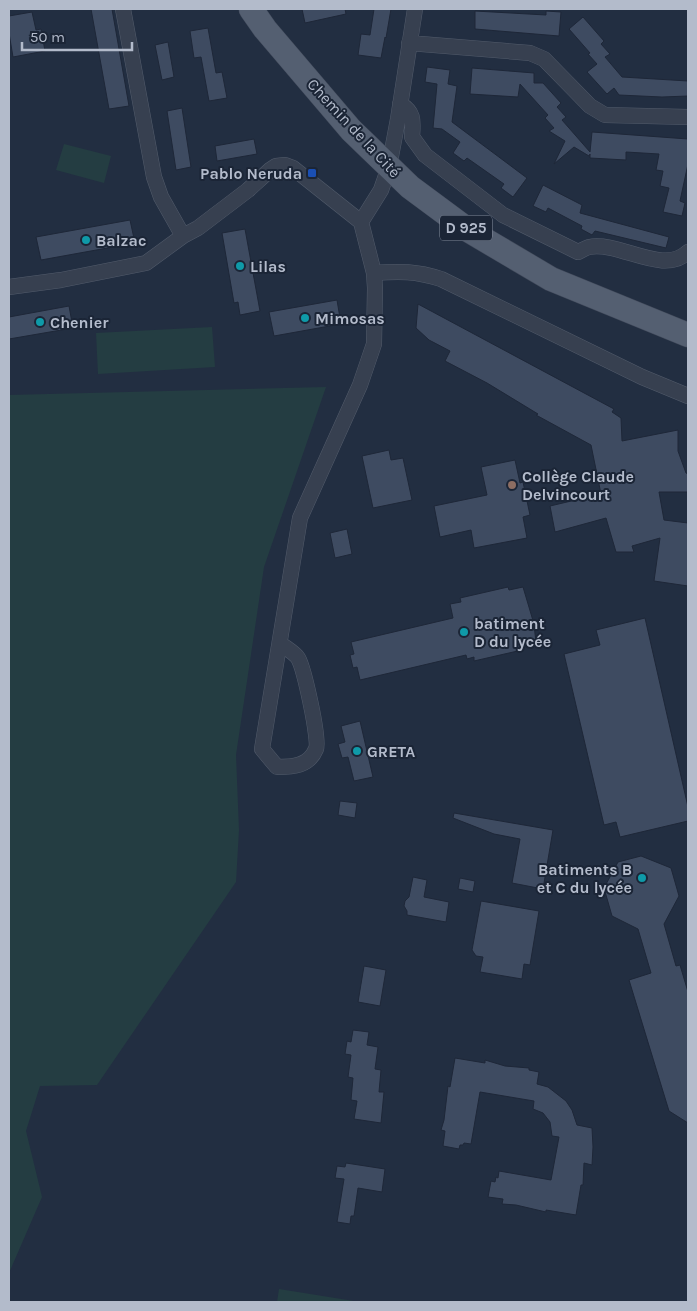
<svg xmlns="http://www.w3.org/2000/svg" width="697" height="1311" viewBox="0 0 697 1311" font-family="Karla,sans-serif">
  <rect width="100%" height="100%" fill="#222e41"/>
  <path fill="#243d42" d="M 64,144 L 111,156 L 104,183 L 56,170 Z
    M 212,327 L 215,367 L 98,374 L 96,333 Z
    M 326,387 L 264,567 L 236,755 L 239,830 L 236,882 L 97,1085 L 40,1086 L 26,1131 L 42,1197 L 9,1273 L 9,395 Z
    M 279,1289 L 360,1302 L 277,1302 Z"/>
  <path fill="#3e4b61" stroke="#1e2738" d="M 91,9 L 112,9 L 129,106 L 109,109 Z
    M 302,9 L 345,9 L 346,14 L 305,23 Z
    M 374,9 L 391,9 L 386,38 L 385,37 L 381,58 L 358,55 L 361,34 L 370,35 Z
    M 475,11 L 546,15 L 546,11 L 561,12 L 559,36 L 475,29 Z
    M 32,12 L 36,30 L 41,29 L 45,51 L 13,57 L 9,33 L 9,16 Z
    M 583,17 L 604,41 L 601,44 L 610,54 L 605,57 L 622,77 L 688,81 L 688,96 L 662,97 L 619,95 L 614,88 L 607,94 L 587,72 L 597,64 L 588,54 L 590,53 L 569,29 Z
    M 208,28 L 216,73 L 222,72 L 227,98 L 209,101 L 201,57 L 194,58 L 190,31 Z
    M 168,42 L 174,77 L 162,80 L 155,45 Z
    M 427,67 L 450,70 L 448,84 L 457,86 L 452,122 L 527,178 L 513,197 L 501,188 L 504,184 L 467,158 L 464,161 L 453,153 L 460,142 L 442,129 L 433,128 L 437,84 L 425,82 Z
    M 472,68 L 534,73 L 534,83 L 543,83 L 561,103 L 557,107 L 566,117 L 562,120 L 590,152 L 592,132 L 688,139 L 688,164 L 680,201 L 685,203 L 682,216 L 663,212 L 669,188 L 660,186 L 663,171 L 656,170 L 659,154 L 626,152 L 626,160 L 590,158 L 590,154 L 589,156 L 574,147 L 554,164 L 565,141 L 549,131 L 554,128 L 545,118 L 548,115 L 520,84 L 518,97 L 470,94 Z
    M 182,108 L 191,167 L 176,170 L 167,111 Z
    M 254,139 L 257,154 L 217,161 L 215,146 Z
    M 543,185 L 582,205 L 580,213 L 669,237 L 666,248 L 595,231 L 592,235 L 581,229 L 582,226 L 548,208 L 546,212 L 533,206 Z
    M 130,220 L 135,243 L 41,260 L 36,237 Z
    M 245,229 L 260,311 L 240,315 L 238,302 L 234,303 L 222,233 Z
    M 337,300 L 341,324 L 274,336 L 269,312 Z
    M 418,304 L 614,409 L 612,412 L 621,418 L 622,441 L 678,430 L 678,451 L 686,473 L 688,474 L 688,492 L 659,492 L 664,520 L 688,523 L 688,586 L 654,581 L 660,538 L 632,546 L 634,552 L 616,552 L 606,518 L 555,532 L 550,506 L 601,494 L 591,445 L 536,415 L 538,414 L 487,383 L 445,361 L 450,351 L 429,340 L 416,328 Z
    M 69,306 L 73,328 L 9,339 L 9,317 Z
    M 389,450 L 391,460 L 403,458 L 412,500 L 373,508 L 362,456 Z
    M 515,460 L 520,483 L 523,482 L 530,515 L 523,517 L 527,538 L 474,548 L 471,530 L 440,537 L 434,506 L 487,495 L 481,467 Z
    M 347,529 L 352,554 L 335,558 L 330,533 Z
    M 508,587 L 509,590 L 523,587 L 534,624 L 536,643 L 522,647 L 522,650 L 474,661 L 474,657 L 467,659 L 466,655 L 360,680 L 357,667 L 353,668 L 350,655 L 354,654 L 351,642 L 453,618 L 450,604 L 461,602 L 460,598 Z
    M 645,618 L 688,807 L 688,821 L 620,837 L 616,822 L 604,825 L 564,654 L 600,645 L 596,630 Z
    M 360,721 L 373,777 L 354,781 L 348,757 L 342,758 L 338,744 L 345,742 L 341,726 Z
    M 340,801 L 357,803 L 355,818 L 338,815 Z
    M 454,813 L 553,830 L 543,889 L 512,883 L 520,839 L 494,834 L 453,818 Z
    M 641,856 L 671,868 L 679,896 L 664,924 L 676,966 L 680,965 L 688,992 L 688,1123 L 669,1111 L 629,980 L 651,973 L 638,929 L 612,916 L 604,888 L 618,862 Z
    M 413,877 L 427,880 L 424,897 L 449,902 L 446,922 L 407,915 L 407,911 L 404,906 L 405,901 L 409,897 Z
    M 460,878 L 475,881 L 473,892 L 458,889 Z
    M 481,901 L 539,911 L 530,965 L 524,964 L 522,979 L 480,972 L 483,957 L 476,956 L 472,950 Z
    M 364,966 L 386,970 L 380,1006 L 358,1002 Z
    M 353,1030 L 369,1032 L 367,1045 L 378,1047 L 375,1069 L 381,1070 L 379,1092 L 384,1092 L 381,1123 L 354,1119 L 357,1101 L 351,1100 L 353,1078 L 348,1077 L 351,1055 L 345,1054 L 347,1041 L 351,1042 Z
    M 455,1058 L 485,1063 L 485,1060 L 505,1066 L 529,1068 L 529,1070 L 539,1072 L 537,1084 L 548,1087 L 566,1101 L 572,1110 L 577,1125 L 592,1128 L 593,1147 L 592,1165 L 584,1163 L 583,1185 L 581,1185 L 576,1215 L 546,1210 L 546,1212 L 516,1205 L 502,1204 L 503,1199 L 488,1197 L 491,1181 L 495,1182 L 496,1177 L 498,1178 L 499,1171 L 551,1180 L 559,1137 L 552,1136 L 550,1122 L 543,1113 L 533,1109 L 534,1101 L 480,1092 L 471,1144 L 464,1143 L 463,1145 L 460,1145 L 459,1149 L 443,1146 L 445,1131 L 441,1130 L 444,1120 L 448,1086 L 450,1087 Z
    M 346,1163 L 385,1169 L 382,1192 L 358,1188 L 354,1216 L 351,1216 L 350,1224 L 337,1222 L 344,1179 L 335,1178 L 337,1166 L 345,1167 Z"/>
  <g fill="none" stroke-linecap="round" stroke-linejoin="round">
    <defs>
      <path id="street" d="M 123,9 L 154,177 L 161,197 L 183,236
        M 409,43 L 530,53 L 544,59 L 590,106 L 605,115 L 688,117
        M 400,104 C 415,112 413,122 412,137 L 425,155 L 503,215 L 578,252 C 582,250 586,248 589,247 C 620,241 663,276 688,252
        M 374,273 C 400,271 416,271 441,279 L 642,377 L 688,396
        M 9,287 L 61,280 L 146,263 L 183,236 L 198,228 L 248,190 L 270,170 L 276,166 L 285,165 L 293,168 L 361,222
        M 281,644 C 286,648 295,653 298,658 C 304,668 320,740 316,749 C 309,766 293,767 277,767 L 262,749 L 300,518 L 360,385 L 374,344 L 375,288 L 374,273 L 361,222 L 381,190 L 389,167 L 398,119 L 415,9"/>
      <path id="primary" d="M 251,9 L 265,29 L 351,130 L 410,187 L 468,230 L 551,279 L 688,335"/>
    </defs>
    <use href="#street" stroke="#525b6b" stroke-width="16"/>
    <use href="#primary" stroke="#40495a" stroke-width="25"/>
    <use href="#street" stroke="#374050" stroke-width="15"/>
    <use href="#primary" stroke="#545f71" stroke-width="24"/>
  </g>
  <rect fill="#1a4fb4" stroke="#1b2536" stroke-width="2" x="307" y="168" width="10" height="10" rx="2.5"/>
  <g fill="#0f9aa8" stroke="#1b2536" stroke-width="2">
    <circle cx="86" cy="240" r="5"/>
    <circle cx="240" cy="266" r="5"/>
    <circle cx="305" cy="318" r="5"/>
    <circle cx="40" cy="322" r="5"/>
    <circle cx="464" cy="632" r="5"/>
    <circle cx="357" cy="751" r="5"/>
    <circle cx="642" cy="878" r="5"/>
  </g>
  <circle fill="#8d6e63" stroke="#1b2536" stroke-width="2" cx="512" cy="485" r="5"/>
  <g text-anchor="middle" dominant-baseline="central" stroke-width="4" stroke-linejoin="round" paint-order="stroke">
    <rect fill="#1b2536" stroke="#858e9e" stroke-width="1" x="440" y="215.5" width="52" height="25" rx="4"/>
    <g font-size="15" font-weight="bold" fill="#b3bbcb">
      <text x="466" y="228">D 925</text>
    </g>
    <g font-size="16" fill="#b3bbcb" stroke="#1b2536">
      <text transform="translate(354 128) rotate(47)">Chemin de la Cité</text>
    </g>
    <g font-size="16" font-weight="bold" fill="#b3bbcb" stroke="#1b2536" text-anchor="start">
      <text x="302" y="173" text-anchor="end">Pablo Neruda</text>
      <text x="96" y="240">Balzac</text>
      <text x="250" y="266">Lilas</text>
      <text x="315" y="318">Mimosas</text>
      <text x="50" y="322">Chenier</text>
      <text x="522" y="476">Collège Claude<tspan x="522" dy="18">Delvincourt</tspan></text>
      <text x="474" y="623">batiment<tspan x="474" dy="18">D du lycée</tspan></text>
      <text x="367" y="751">GRETA</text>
      <text x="632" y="869" text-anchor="end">Batiments B<tspan x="632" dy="18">et C du lycée</tspan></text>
    </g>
  </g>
  <rect width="697" height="1311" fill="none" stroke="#b3bbcb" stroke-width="20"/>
  <path d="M22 42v8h110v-8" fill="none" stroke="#b3bbcb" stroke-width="2.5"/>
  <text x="30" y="42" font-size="15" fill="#b3bbcb" stroke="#1b2536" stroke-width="4" paint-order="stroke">50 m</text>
</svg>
